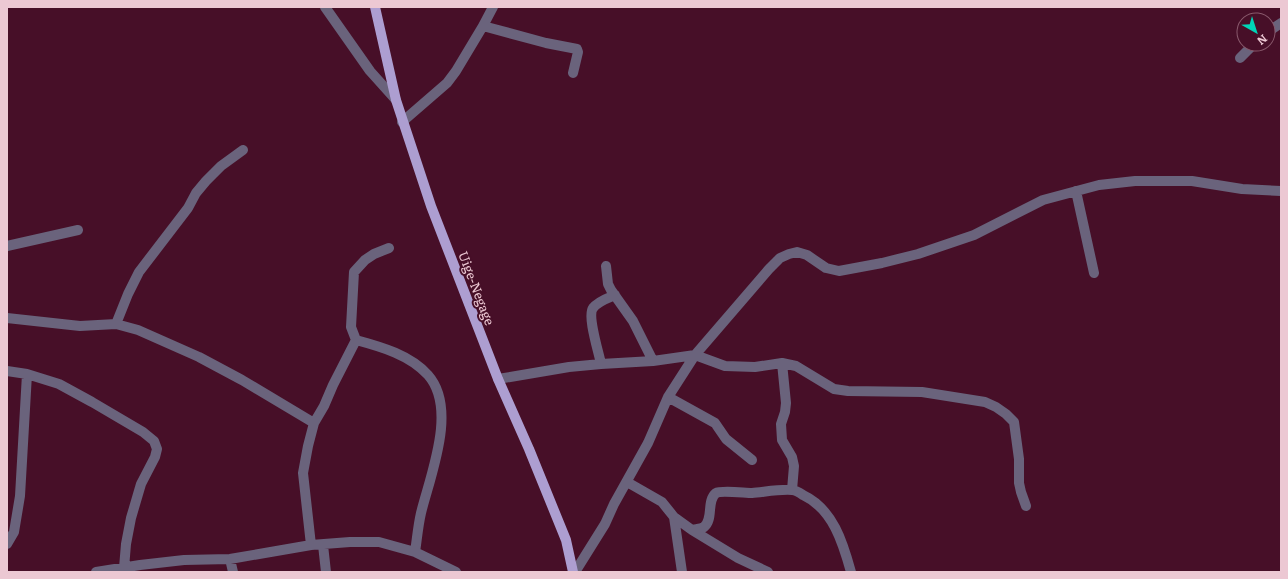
<svg xmlns="http://www.w3.org/2000/svg" width="1288" height="579" viewBox="0 0 1288 579" font-family="Literata,serif">
  <rect width="100%" height="100%" fill="#470f28"/>
  <g fill="none" stroke-linecap="round" stroke-linejoin="round">
    <path stroke="#6a637c" stroke-width="10" d="M 325,7 L 370,71 L 396,100
      M 483,26 L 546,43 L 577,49 L 578,52 L 573,73
      M 1268,32 L 1281,23
      M 1240,58 L 1254,44
      M 402,122 L 447,83 L 456,71 L 483,26 L 493,7
      M 1076,191 L 1094,273
      M 7,246 L 78,230
      M 606,266 L 608,284 L 611,290 L 633,321 L 653,361
      M 7,318 L 80,326 L 116,324 L 138,330 L 199,357 L 242,380 L 314,423
      M 116,324 L 128,294 L 139,272 L 188,208 L 196,193 L 206,181 L 221,166 L 243,150
      M 356,340 C 382,347 410,355 428,375 C 458,409 430,476 421,513 C 418,526 417,539 415,552
      M 782,363 L 786,403 L 785,412 L 781,424 L 782,440 L 792,457 L 794,466 L 792,490
      M 601,364 C 599,353 587,316 593,308 C 598,301 608,298 615,295
      M 7,371 L 27,374 L 59,384 L 92,402 L 143,432 L 154,441 L 157,449 L 155,457 L 141,484 L 131,518 L 126,544 L 124,568
      M 498,379 L 569,367 L 601,364 L 653,361 L 695,355 L 725,366 L 755,367 L 782,363 L 796,366 L 834,389 L 848,391 L 922,392 L 985,402 L 996,407 L 1006,414 L 1014,422 L 1019,459 L 1019,483 L 1021,492 L 1026,506
      M 668,397 L 715,423 L 726,439 L 752,460
      M 627,482 L 662,502 L 674,517 L 692,530 L 738,558 L 768,572
      M 674,517 L 682,572
      M 692,530 C 695,529 701,529 704,527 C 714,519 706,501 716,493 C 721,490 745,493 752,493 C 764,492 780,489 792,490 C 795,490 800,493 803,495 C 833,509 843,543 851,572
      M 7,544 L 14,532 L 20,496 L 27,374
      M 311,545 L 303,473 L 308,446 L 314,423 L 324,406 L 333,385 L 356,340 L 351,327 L 354,272 L 365,260 L 374,254 L 389,248
      M 323,545 L 326,572
      M 230,559 L 233,572
      M 96,572 L 140,565 L 184,560 L 230,559 L 311,545 L 350,542 L 379,542 L 415,552 L 456,572
      M 575,572 L 605,524 L 614,504 L 648,443 L 668,397 L 695,355 L 769,269 L 780,258 L 789,254 L 797,252 L 807,255 L 826,268 L 839,271 L 882,263 L 918,254 L 974,235 L 1043,200 L 1099,185 L 1135,181 L 1192,181 L 1242,189 L 1281,191"/>
    <path stroke="#ad9ed1" stroke-width="10" d="M 375,7 L 396,100 L 431,206 L 498,379 L 529,449 L 566,540 L 573,572"/>
  </g>
  <g text-anchor="middle" dominant-baseline="central" stroke-width="4" stroke-linejoin="round" paint-order="stroke">
    <g font-size="13" fill="#ecc8d3" stroke="#470f28">
      <text transform="translate(477 288) rotate(69)">Uige-Negage</text>
    </g>
  </g>
  <rect width="1288" height="579" fill="none" stroke="#ecc8d3" stroke-width="16"/>
  <g transform="translate(1256 32) rotate(141)"><circle r="19" fill="#470f28" stroke="#89596c"/>
  <path d="M0-3L7 15L0 10L-7 15Z" fill="#00d5b7"/>
  <text y="-6" font-size="11" font-weight="bold" text-anchor="middle" fill="#ecc8d3">N</text>
  </g>
</svg>
